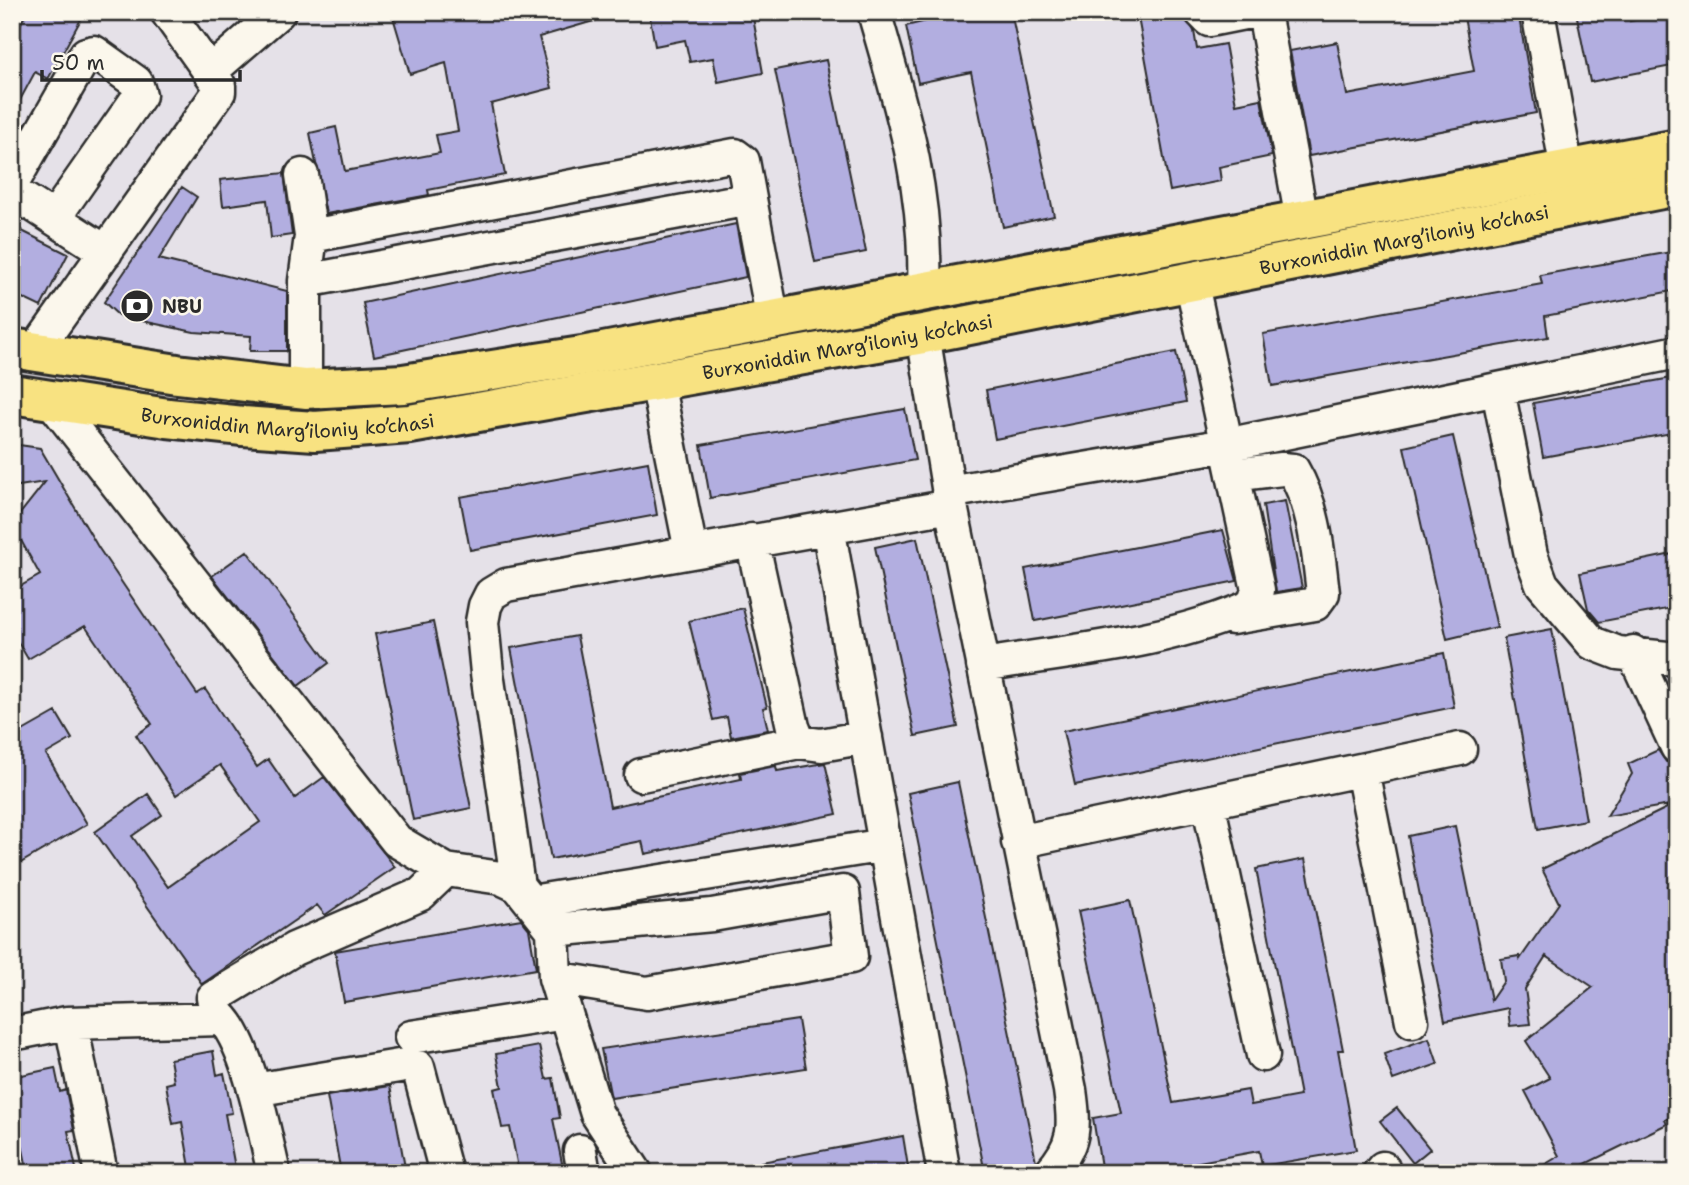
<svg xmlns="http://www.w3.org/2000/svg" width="1689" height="1185" viewBox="0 0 1689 1185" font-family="'Shantell Sans',sans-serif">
  <rect width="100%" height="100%" fill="#e5e1e8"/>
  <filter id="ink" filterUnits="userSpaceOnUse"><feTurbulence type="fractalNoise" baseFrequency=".0143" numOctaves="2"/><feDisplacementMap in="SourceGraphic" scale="14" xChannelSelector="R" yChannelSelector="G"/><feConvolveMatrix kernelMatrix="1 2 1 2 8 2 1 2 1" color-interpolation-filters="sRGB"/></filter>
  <g filter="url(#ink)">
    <path fill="#b2aee0" stroke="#2b2b2b" stroke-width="2" d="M 27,12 L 85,12 L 48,79 L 35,72 L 12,115 L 12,39 Z
      M 409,12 L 603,12 L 604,18 L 539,37 L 552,88 L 491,104 L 505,175 L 428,190 L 429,195 L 326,214 L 310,133 L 336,127 L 345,171 L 440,153 L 436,135 L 458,131 L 446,63 L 410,74 L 393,17 Z
      M 649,12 L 752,12 L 763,73 L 718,82 L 713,58 L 690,62 L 685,40 L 655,46 Z
      M 938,12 L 1011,12 L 1054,216 L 1003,227 L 971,72 L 918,83 L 906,26 L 939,18 Z
      M 1137,12 L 1183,12 L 1194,31 L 1197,49 L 1225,44 L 1236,104 L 1261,99 L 1272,156 L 1219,167 L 1221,181 L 1170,191 Z
      M 1489,12 L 1518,12 L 1536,113 L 1309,156 L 1290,51 L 1337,42 L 1347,95 L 1474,71 L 1464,17 Z
      M 1576,12 L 1628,12 L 1630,21 L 1677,12 L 1677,65 L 1590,82 Z
      M 826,60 L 866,252 L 815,262 L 775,70 Z
      M 284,173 L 292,235 L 271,238 L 267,200 L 223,206 L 220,180 Z
      M 182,187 L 197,197 L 159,259 L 287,291 L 287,351 L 250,351 L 251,336 L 194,332 L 119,316 L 104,302 Z
      M 736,224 L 746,277 L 374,356 L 363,303 Z
      M 12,226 L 68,254 L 41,307 L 12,293 Z
      M 1677,251 L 1677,290 L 1545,316 L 1548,337 L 1272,386 L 1263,334 L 1542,284 L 1540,275 Z
      M 1176,352 L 1186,402 L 995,439 L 986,390 Z
      M 1677,377 L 1677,432 L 1543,457 L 1533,403 Z
      M 905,409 L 915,460 L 710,498 L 701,445 Z
      M 1453,436 L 1497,627 L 1447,639 L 1404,447 Z
      M 12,444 L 40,448 L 98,547 L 197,694 L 205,689 L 257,767 L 268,759 L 295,798 L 324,777 L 395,867 L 325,915 L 317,905 L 202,984 L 95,832 L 148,794 L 162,815 L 132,836 L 168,887 L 260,822 L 220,765 L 176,795 L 136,735 L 152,724 L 85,626 L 28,659 L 12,632 L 12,591 L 40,575 L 12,524 L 45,482 L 12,487 Z
      M 648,462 L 657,515 L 470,550 L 460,497 Z
      M 1285,501 L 1302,588 L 1276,592 L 1263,505 Z
      M 1223,530 L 1237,581 L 1035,621 L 1025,569 Z
      M 917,538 L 958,727 L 915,736 L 875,547 Z
      M 247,551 L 329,663 L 298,686 L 212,576 Z
      M 1677,553 L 1677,607 L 1599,622 L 1588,609 L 1580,573 Z
      M 743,608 L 767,707 L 763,708 L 768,730 L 731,737 L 727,717 L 713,720 L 689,621 Z
      M 433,622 L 471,808 L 413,820 L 375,634 Z
      M 1552,629 L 1586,820 L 1538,829 L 1504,638 Z
      M 577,636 L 610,807 L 741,779 L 740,773 L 776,766 L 777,771 L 825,763 L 837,814 L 645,854 L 642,841 L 551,859 L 511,648 Z
      M 1444,653 L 1454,707 L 1075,785 L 1063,731 Z
      M 56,712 L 72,739 L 46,754 L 87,824 L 12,868 L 12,737 Z
      M 1658,750 L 1666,762 L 1677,765 L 1677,882 L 1668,886 L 1677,905 L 1677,1115 L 1665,1120 L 1667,1124 L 1583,1165 L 1586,1173 L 1531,1173 L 1559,1156 L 1525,1091 L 1550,1078 L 1526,1041 L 1593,987 L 1546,956 L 1525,989 L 1530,1024 L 1510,1026 L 1508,1008 L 1445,1021 L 1408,836 L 1455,826 L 1491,1000 L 1504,981 L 1501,959 L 1519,956 L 1520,959 L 1559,903 L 1542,869 L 1675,804 L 1607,816 L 1632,774 L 1628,764 Z
      M 958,782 L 1036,1161 L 1034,1165 L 997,1173 L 985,1173 L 908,793 Z
      M 1305,859 L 1343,1050 L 1338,1050 L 1356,1150 L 1262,1166 L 1259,1151 L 1155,1170 L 1155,1173 L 1102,1173 L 1093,1118 L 1121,1113 L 1078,911 L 1130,900 L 1173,1103 L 1248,1090 L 1251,1105 L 1300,1096 L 1256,869 Z
      M 521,919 L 529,929 L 536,969 L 344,1002 L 335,951 Z
      M 798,1020 L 806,1068 L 611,1098 L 601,1049 Z
      M 1429,1038 L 1438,1064 L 1393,1080 L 1384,1054 Z
      M 539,1046 L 546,1079 L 553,1078 L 560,1118 L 553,1119 L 564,1173 L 519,1173 L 510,1127 L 502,1128 L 494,1089 L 502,1087 L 496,1054 Z
      M 213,1051 L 217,1075 L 224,1073 L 232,1113 L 225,1114 L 236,1173 L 191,1173 L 182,1122 L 173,1124 L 166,1084 L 174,1082 L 170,1059 Z
      M 55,1068 L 60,1092 L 66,1090 L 74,1130 L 68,1131 L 77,1173 L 28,1173 L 21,1140 L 12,1142 L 12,1077 Z
      M 390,1086 L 406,1173 L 341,1173 L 327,1096 Z
      M 1397,1108 L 1430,1149 L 1413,1163 L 1380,1121 Z
      M 903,1136 L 909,1173 L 762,1173 L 761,1162 Z"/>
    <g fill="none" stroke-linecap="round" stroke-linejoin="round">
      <defs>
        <path id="minor" d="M 874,12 C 902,109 928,190 924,293
          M 1201,12 L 1209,20 L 1249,12
          M 1264,12 L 1302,220
          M 1538,12 L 1567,170
          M 210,72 L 279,12
          M 302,175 L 311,236 L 305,281 L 305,389
          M 54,218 L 140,95 L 136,82 L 94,52 L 86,54 L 13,182 L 16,194 L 106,252
          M 311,236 L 735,155 L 743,161 L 750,199
          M 305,281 L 750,199 L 773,321
          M 923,334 L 951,506 L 1070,1090 C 1075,1127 1076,1144 1050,1173
          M 35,351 L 219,92 L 219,85 L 167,12
          M 657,382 L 691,551
          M 1498,390 L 1531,555 L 1542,584 L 1592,643 L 1618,653 L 1677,659
          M 50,399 L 397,841 L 446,870 L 501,878 L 518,886 L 553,930 L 555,978 L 597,1114 L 636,1173
          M 948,492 L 1226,445 L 1677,352
          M 828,527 L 944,1173
          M 752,540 L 793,727 L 799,742 L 821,745 L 866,737
          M 1232,618 L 1315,604 L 1323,593 C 1318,551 1315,507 1293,470 L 1282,469 L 1233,475
          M 1633,652 L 1677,747
          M 983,665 C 1073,650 1169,643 1253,605 L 1258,590 L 1191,280
          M 1362,770 L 1412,1021
          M 641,775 L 799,742
          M 1208,802 L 1263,1055
          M 1018,842 L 1460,749
          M 518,886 L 487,673 L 482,622 L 485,606 L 491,594 L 506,585 L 951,506
          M 531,902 L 885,845
          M 553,930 L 712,915 L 843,892 L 851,957 L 647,993 L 555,978
          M 213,998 L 294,949 L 421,894 L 446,870
          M 71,1023 L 101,1173
          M 12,1034 L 67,1023 L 223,1019 C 250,1050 264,1132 274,1173
          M 411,1037 L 566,1013
          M 254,1090 L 405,1065 L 418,1067 L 446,1173
          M 580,1151 L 584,1173
          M 1379,1173 L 1383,1168"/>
        <g id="major">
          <path d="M 12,348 L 177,374 L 305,389 L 403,384 L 582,356 L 1677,149"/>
          <path id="s1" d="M 12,394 L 168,418 L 243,426 L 315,431 L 410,424 L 923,334 L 1677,186"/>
        </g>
      </defs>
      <use href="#minor" stroke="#2b2b2b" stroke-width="37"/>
      <use href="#major" stroke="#2b2b2b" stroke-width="44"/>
      <use href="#minor" stroke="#fbf7ec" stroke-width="32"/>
      <use href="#major" stroke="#f8e281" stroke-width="38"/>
    </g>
  </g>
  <defs>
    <symbol id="bank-disc" viewBox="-11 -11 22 22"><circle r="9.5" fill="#2b2b2b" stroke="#fbf7ec"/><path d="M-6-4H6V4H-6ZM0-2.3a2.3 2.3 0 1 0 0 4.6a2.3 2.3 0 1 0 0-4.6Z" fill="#fff"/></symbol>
  </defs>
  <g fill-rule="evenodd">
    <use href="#bank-disc" x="118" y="287" width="38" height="38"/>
  </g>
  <g text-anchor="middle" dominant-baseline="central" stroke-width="5" stroke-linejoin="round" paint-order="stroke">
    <g font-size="19" fill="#2b2b2b" stroke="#fbf7ec">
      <text stroke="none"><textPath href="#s1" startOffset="1412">Burxoniddin Marg’iloniy ko’chasi</textPath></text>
      <text stroke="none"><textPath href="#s1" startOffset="845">Burxoniddin Marg’iloniy ko’chasi</textPath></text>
      <text stroke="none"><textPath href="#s1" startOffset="278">Burxoniddin Marg’iloniy ko’chasi</textPath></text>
    </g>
    <g font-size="19" font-weight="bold" fill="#2b2b2b" stroke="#fbf7ec" text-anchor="start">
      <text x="162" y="306">NBU</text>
    </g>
  </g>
  <rect width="1689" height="1185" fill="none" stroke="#fbf7ec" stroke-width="42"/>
  <rect x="21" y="21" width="1647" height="1143" fill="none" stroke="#2b2b2b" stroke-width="2.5" filter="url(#ink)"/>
  <path d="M42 70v10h198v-10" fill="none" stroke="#2b2b2b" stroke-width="3.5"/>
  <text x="52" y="70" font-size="21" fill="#2b2b2b" stroke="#fbf7ec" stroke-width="5" paint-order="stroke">50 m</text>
</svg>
